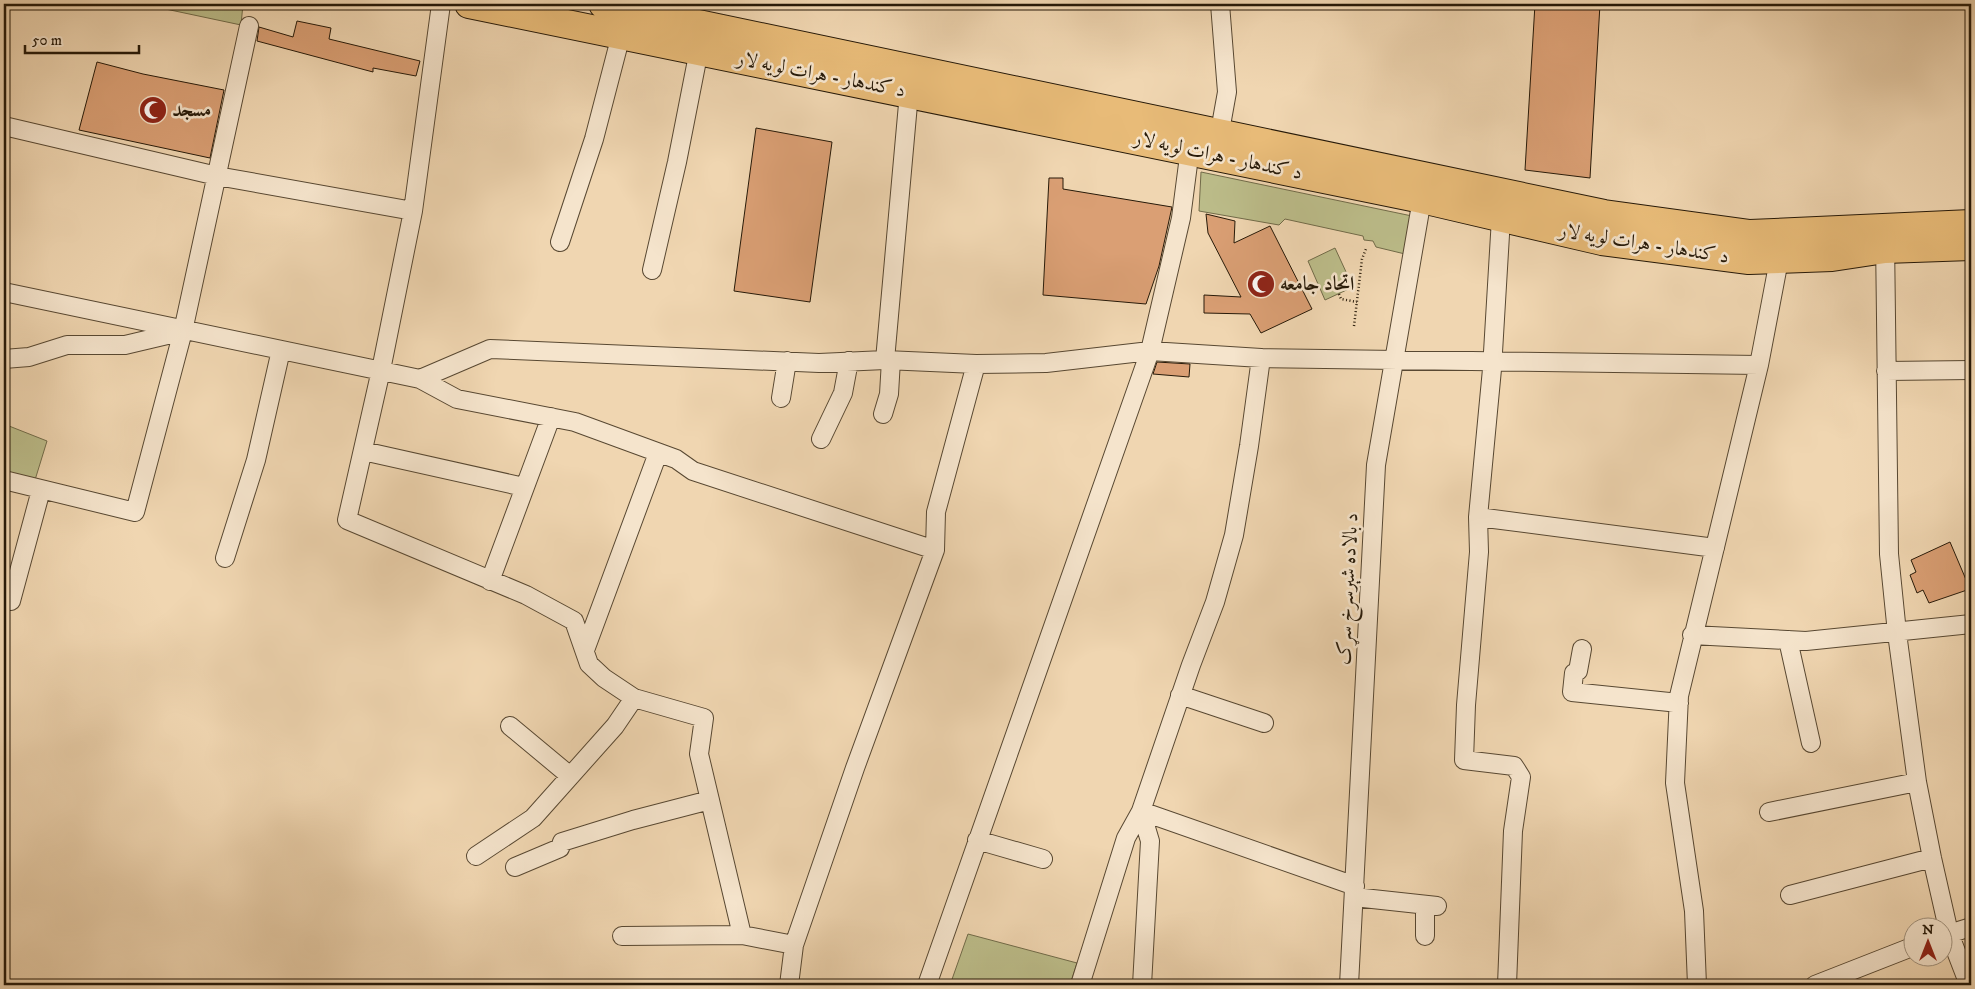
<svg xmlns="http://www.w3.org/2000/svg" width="1975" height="989" viewBox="0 0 1975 989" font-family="'IM FELL DW Pica',Amiri,serif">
  <rect width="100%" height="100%" fill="#f0d6b1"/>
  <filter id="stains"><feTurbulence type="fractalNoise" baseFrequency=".004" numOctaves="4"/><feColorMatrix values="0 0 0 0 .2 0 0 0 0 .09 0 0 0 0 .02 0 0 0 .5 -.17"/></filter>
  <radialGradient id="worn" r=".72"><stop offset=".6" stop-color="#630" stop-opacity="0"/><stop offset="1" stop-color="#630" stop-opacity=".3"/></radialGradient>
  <path fill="#bcbd8a" stroke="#716b49" d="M 142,4 L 243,4 L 241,25 Z
    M 1201,172 L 1412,216 L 1405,254 L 1376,247 L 1373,241 L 1364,240 L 1363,236 L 1285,219 L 1279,225 L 1199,211 Z
    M 1335,248 L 1353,287 L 1325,300 L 1308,261 Z
    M 4,424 L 47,441 L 35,480 L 4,472 Z
    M 968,934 L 1077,963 L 1070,985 L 950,985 Z"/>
  <path fill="#da9f74" stroke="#261908" d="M 1535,4 L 1600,4 L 1590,178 L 1525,170 Z
    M 297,21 L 331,28 L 329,39 L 420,61 L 416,76 L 373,68 L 373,72 L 257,41 L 259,27 L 293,37 Z
    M 97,62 L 143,74 L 224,90 L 210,158 L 79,130 Z
    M 756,128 L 832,142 L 810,302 L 734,291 Z
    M 1049,178 L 1063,178 L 1063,189 L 1172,207 L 1159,266 L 1146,304 L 1043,295 Z
    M 1206,214 L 1235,221 L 1234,243 L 1270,226 L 1312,309 L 1261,333 L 1250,314 L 1204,313 L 1204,295 L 1241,297 L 1208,233 Z
    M 1157,362 L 1190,364 L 1189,377 L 1153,374 Z
    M 1950,542 L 1970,589 L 1929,603 L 1923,590 L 1917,593 L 1910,575 L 1916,572 L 1911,560 Z"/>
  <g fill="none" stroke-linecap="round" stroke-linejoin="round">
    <defs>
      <path id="street" d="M 441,4 L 413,211 L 381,370 L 347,520 L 526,595 L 574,621 L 589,664 L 604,678 L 634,698 L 704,718 L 699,754 L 742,935
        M 1220,4 L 1227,92 L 1220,131
        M 4,126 L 217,176 L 413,211
        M 1501,218 L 1492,369 L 1478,517 L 1479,552 L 1466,705 L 1464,760 L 1514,766 L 1521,777 L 1513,831 L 1507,985
        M 1885,239 L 1889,554 L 1897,633 L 1917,782 L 1932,858 L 1949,933 L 1969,985
        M 560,242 L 594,139 L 621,35
        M 652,270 L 677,162 L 699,50
        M 4,292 L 420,379 L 457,399 L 575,422 L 676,459 L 693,471 L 935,550
        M 4,359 L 29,357 L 67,345 L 125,345 L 180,332
        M 885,360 L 909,93
        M 1886,371 L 1971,370
        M 420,379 L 490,349 L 819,363 L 885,360 L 976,364 L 1046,363 L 1150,351 L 1261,358 L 1759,365
        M 781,398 L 787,361
        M 883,414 L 889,394 L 891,360
        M 821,439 L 843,393 L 849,361
        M 363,451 L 524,487
        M 4,480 L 135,512 L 183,331 L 249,26
        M 1478,517 L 1715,548
        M 225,558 L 256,460 L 281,350
        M 490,581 L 551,417
        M 4,598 L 11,601 L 41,490
        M 1692,635 L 1806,641 L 1971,624
        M 1788,640 L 1811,743
        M 1582,649 L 1578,671 L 1574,673 L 1572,692 L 1679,703
        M 585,650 L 658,453
        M 1180,695 L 1264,723
        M 510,726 L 569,775
        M 1141,811 L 1355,886
        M 1141,811 L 1150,841 L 1142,985
        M 1769,812 L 1917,782
        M 977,840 L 1043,859
        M 476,856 L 533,818 L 615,726 L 634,698
        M 515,867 L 560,848 L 562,842 L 633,820 L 710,800
        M 1790,895 L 1932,858
        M 1354,897 L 1437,906
        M 1425,905 L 1425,936
        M 622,936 L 742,935 L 794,945
        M 1942,936 L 1971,927
        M 789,985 L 794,945 L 855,768 L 935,550 L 936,512 L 976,364
        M 927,985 L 1150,351 L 1181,218 L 1191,141
        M 1080,985 L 1126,838 L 1141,811 L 1191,665 L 1215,602 L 1234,535 L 1249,446 L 1261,358
        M 1349,985 L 1376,465 L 1422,199
        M 1697,985 L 1694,911 L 1675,783 L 1679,696 L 1759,365 L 1779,260
        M 1815,985 L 1912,947"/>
      <path id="highway" d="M 469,4 L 1422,199 L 1602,241 L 1749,260 L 1832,257 L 1885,249 L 1971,246
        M 603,4 L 1604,214 L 1750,234 L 1971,224"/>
    </defs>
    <use href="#street" stroke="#584832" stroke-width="20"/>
    <use href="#highway" stroke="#261908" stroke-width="30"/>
    <path stroke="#261908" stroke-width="2.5" stroke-dasharray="1 2.5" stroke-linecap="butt" d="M 1339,294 L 1341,299 L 1357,302
      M 1354,326 L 1362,259 L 1366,249"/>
    <use href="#street" stroke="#f5e4cc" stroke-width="18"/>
    <use href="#highway" stroke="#e8bb78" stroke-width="28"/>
  </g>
  <defs>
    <symbol id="mosque-disc" viewBox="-11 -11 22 22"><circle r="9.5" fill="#8f2418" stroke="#f5e4cc"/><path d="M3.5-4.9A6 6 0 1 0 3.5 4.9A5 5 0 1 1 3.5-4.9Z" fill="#fff"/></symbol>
  </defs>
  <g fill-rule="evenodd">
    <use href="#mosque-disc" x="137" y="94" width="32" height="32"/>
    <use href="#mosque-disc" x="1245" y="268" width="32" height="32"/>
  </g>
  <g text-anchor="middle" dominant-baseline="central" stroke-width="5" stroke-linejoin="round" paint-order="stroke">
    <g font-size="20" fill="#261908" stroke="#f5e4cc">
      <text transform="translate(821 75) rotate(11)">د کندهار - هرات لويه لار</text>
      <text transform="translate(1218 156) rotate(12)">د کندهار - هرات لويه لار</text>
      <text transform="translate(1644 244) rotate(9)">د کندهار - هرات لويه لار</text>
      <text transform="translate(1348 589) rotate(-87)">د بالاده شېرسرخ سړک</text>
    </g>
    <g font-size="20" font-weight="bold" fill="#261908" stroke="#f5e4cc" text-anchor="start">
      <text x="172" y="110">مسجد</text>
      <text x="1280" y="284">اتحاد جامعه</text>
    </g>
  </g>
  <rect width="1975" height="989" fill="none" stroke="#f0d6b1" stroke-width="20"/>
  <rect x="5" y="5" width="1965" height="979" fill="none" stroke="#261908" stroke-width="2.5"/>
  <rect x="10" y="10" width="1955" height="969" fill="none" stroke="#261908"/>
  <g transform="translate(1928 942)"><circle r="24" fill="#f5e4cc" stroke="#a2937e"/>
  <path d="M0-4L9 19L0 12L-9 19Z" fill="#8f2418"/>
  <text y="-8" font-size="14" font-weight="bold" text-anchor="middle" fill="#261908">N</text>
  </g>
  <path d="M25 45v8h114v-8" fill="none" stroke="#261908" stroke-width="2.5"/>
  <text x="32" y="45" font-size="15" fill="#261908" stroke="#f5e4cc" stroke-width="4" paint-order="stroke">50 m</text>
  <rect width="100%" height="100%" filter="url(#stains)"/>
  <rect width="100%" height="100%" fill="url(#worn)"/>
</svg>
